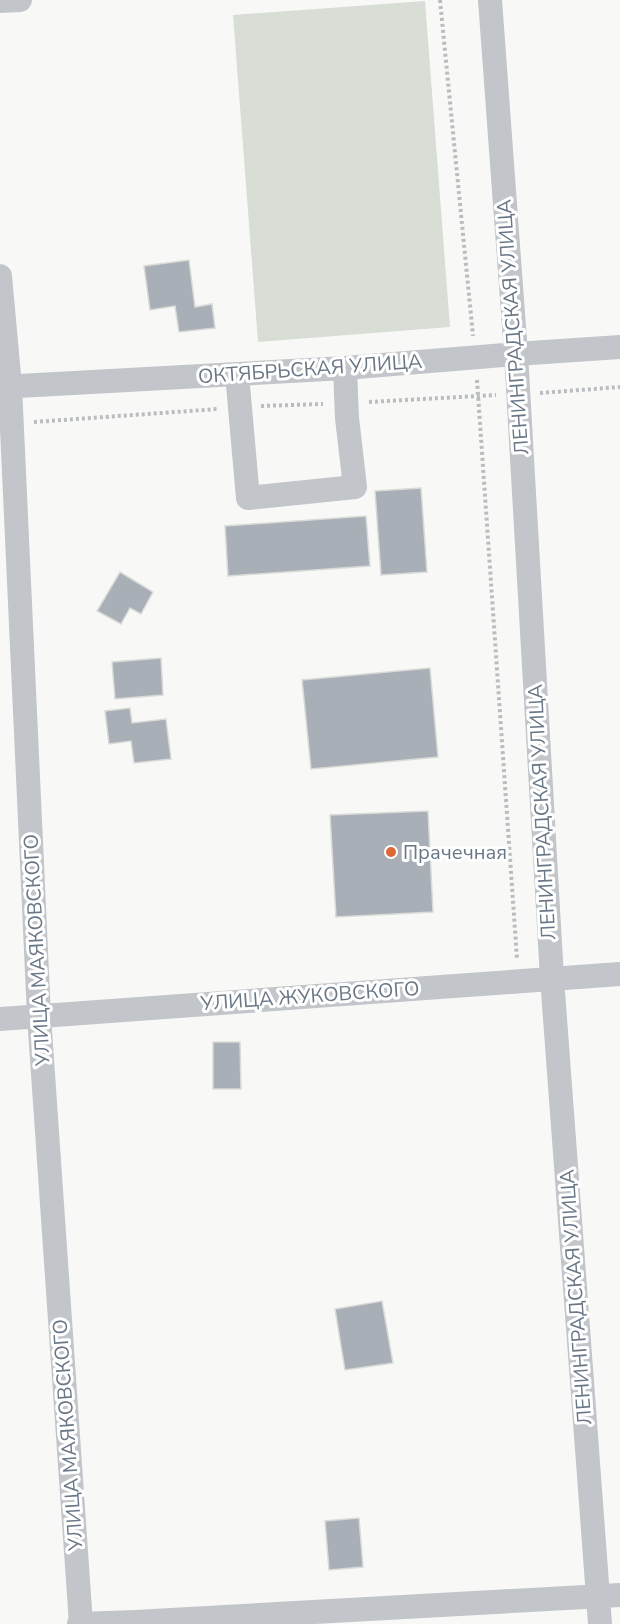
<svg xmlns="http://www.w3.org/2000/svg" width="620" height="1624" viewBox="0 0 620 1624" font-family="'Nunito Sans',sans-serif">
  <rect width="100%" height="100%" fill="#f8f9f6"/>
  <path fill="#d8ddd6" d="M 425,1 L 450,327 L 258,342 L 233,15 Z"/>
  <path fill="#a8afb6" stroke="#dadad8" stroke-width="1.5" d="M 189,260 L 195,307 L 212,304 L 215,328 L 179,332 L 175,306 L 150,310 L 144,266 Z
    M 421,488 L 427,572 L 381,575 L 375,491 Z
    M 366,516 L 370,566 L 228,576 L 225,526 Z
    M 120,572 L 153,592 L 141,614 L 130,608 L 121,624 L 97,611 Z
    M 161,658 L 163,695 L 115,699 L 112,662 Z
    M 430,668 L 438,757 L 311,769 L 302,680 Z
    M 130,708 L 132,723 L 166,719 L 171,759 L 134,763 L 131,741 L 109,744 L 105,711 Z
    M 428,811 L 433,912 L 336,917 L 330,815 Z
    M 213,1042 L 240,1042 L 241,1089 L 213,1089 Z
    M 382,1301 L 393,1363 L 345,1370 L 335,1309 Z
    M 359,1518 L 363,1567 L 329,1570 L 325,1521 Z"/>
  <g fill="none" stroke-linecap="round" stroke-linejoin="round">
    <path stroke="#babdc0" stroke-width="4" stroke-dasharray="3 3" stroke-linecap="butt" d="M 440,0 L 473,336
      M 477,380 L 517,959
      M 540,393 L 620,387
      M 369,402 L 496,395
      M 261,406 L 323,404
      M 34,422 L 218,409"/>
    <path stroke="#c2c5c9" stroke-width="24" d="M 490,0 L 516,354 L 552,978 L 600,1624
      M 0,1 L 20,0
      M 0,276 L 10,386 L 39,1016 L 81,1624
      M 237,374 L 248,498 L 355,487 L 347,418 L 345,368
      M 0,387 L 345,368 L 516,354 L 620,347
      M 0,1019 L 620,974
      M 79,1624 L 135,1622 L 620,1595"/>
  </g>
  <circle fill="#da6935" stroke="#fff" stroke-width="2" cx="391" cy="852" r="6"/>
  <g text-anchor="middle" dominant-baseline="central" stroke-width="6" stroke-linejoin="round" paint-order="stroke">
    <g font-size="20" fill="#697786" stroke="#fff">
      <text transform="translate(513 327) rotate(-94)">ЛЕНИНГРАДСКАЯ УЛИЦА</text>
      <text transform="translate(310 369) rotate(-4)">ОКТЯБРЬСКАЯ УЛИЦА</text>
      <text transform="translate(542 812) rotate(-93)">ЛЕНИНГРАДСКАЯ УЛИЦА</text>
      <text transform="translate(37 950) rotate(-93)">УЛИЦА МАЯКОВСКОГО</text>
      <text transform="translate(310 996) rotate(-4)">УЛИЦА ЖУКОВСКОГО</text>
      <text transform="translate(576 1297) rotate(-94)">ЛЕНИНГРАДСКАЯ УЛИЦА</text>
      <text transform="translate(68 1435) rotate(-94)">УЛИЦА МАЯКОВСКОГО</text>
    </g>
    <g font-size="20" fill="#697786" stroke="#fff" text-anchor="start">
      <text x="403" y="852">Прачечная</text>
    </g>
  </g>
</svg>
